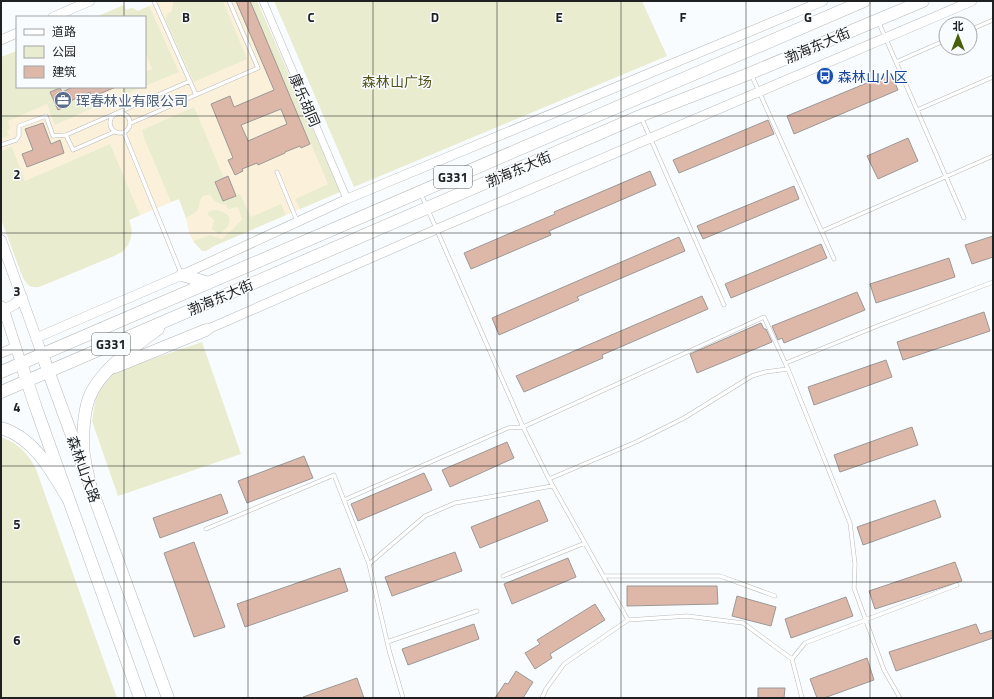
<svg xmlns="http://www.w3.org/2000/svg" width="994" height="699" viewBox="0 0 994 699" font-family="'Titillium Web','Noto Sans SC',sans-serif">
  <rect width="100%" height="100%" fill="#f9fcfe"/>
  <path fill="#fbf1db" d="M 161,1 L 257,1 L 340,192 L 214,246 L 206,251 L 202,251 L 193,241 L 189,233 L 186,218 L 179,199 L 129,220 L 132,229 L 131,237 L 128,245 L 123,252 L 39,287 L 31,287 L 28,285 L 23,278 L 1,219 L 1,57 L 17,51 L 17,87 L 145,87 L 145,17 L 96,17 L 124,5 L 126,10 L 132,8 L 138,11 Z"/>
  <path fill="#e9eccf" d="M 173,1 L 223,1 L 247,59 L 194,82 L 166,21 L 167,14 L 172,11 Z
    M 250,1 L 257,1 L 340,192 L 300,209 L 295,199 L 328,184 Z
    M 274,1 L 642,1 L 667,56 L 354,187 Z
    M 124,5 L 126,10 L 132,8 L 138,11 L 149,6 L 179,72 L 145,86 L 145,72 L 152,69 L 145,51 L 145,17 L 96,17 Z
    M 17,51 L 17,87 L 73,87 L 62,92 L 60,88 L 50,92 L 58,110 L 67,106 L 66,103 L 90,92 L 95,107 L 55,125 L 47,104 L 8,121 L 10,129 L 7,130 L 9,136 L 1,138 L 1,57 Z
    M 122,87 L 143,87 L 126,94 Z
    M 194,107 L 224,178 L 215,182 L 223,201 L 240,194 L 251,217 L 281,204 L 286,215 L 214,246 L 206,251 L 202,251 L 193,241 L 210,235 L 222,239 C 224,238 241,221 242,219 L 238,207 L 228,209 L 226,205 C 217,204 215,202 210,195 C 197,194 202,203 197,211 L 186,218 L 179,199 L 171,202 L 144,138 L 142,130 Z
    M 110,144 L 140,215 L 129,220 C 134,237 131,248 114,256 L 39,287 C 30,288 28,285 23,278 L 1,219 L 1,151 L 12,147 L 25,181 Z
    M 215,210 C 235,213 233,225 219,234 L 212,229 L 214,220 L 207,214 L 210,211 Z
    M 202,342 L 241,454 L 118,496 L 92,421 L 96,396 L 114,372 Z
    M 1,437 C 19,444 27,452 36,469 L 117,698 L 1,698 Z"/>
  <path fill="#ddb7a8" stroke="#9b9897" fill-rule="evenodd" d="M 236,1 L 250,1 L 310,144 L 301,148 L 300,146 L 285,152 L 285,153 L 258,165 L 257,163 L 242,169 L 243,171 L 235,175 L 228,160 L 233,158 L 211,104 L 230,96 L 234,107 L 274,90 ZM 281,109 L 287,124 L 248,141 L 241,125 Z
    M 891,73 L 898,90 L 794,134 L 787,116 Z
    M 73,87 L 116,87 L 92,97 L 90,92 L 66,103 L 67,106 L 58,110 L 50,92 L 60,88 L 62,92 Z
    M 768,120 L 774,134 L 679,173 L 673,160 Z
    M 43,123 L 51,144 L 60,140 L 64,153 L 27,167 L 22,154 L 33,150 L 25,129 Z
    M 908,138 L 918,161 L 878,179 L 867,156 Z
    M 650,171 L 656,185 L 549,231 L 551,235 L 471,269 L 464,253 L 555,214 L 554,212 Z
    M 228,176 L 236,196 L 223,201 L 215,182 Z
    M 794,186 L 799,199 L 703,239 L 697,226 Z
    M 993,236 L 993,257 L 972,264 L 965,245 Z
    M 679,237 L 685,251 L 577,297 L 579,300 L 499,335 L 492,318 Z
    M 821,244 L 827,258 L 731,298 L 725,284 Z
    M 949,258 L 955,277 L 876,303 L 870,284 Z
    M 857,292 L 865,310 L 784,343 L 782,338 L 778,340 L 772,326 Z
    M 702,296 L 708,309 L 602,355 L 603,358 L 524,392 L 516,376 Z
    M 984,312 L 990,331 L 903,360 L 897,342 Z
    M 761,323 L 764,329 L 766,329 L 772,342 L 697,373 L 690,354 Z
    M 886,360 L 892,377 L 814,405 L 808,387 Z
    M 912,427 L 918,445 L 840,472 L 834,455 Z
    M 507,442 L 514,458 L 450,487 L 442,470 Z
    M 304,456 L 313,478 L 247,503 L 238,481 Z
    M 424,473 L 432,490 L 358,521 L 351,504 Z
    M 221,494 L 228,513 L 160,538 L 153,518 Z
    M 539,500 L 548,521 L 480,548 L 471,527 Z
    M 935,500 L 941,517 L 863,545 L 857,527 Z
    M 194,542 L 225,627 L 194,637 L 164,553 Z
    M 455,552 L 462,571 L 392,596 L 385,577 Z
    M 568,558 L 576,577 L 512,604 L 504,584 Z
    M 955,562 L 962,581 L 875,609 L 869,591 Z
    M 340,568 L 348,591 L 245,627 L 237,604 Z
    M 627,586 L 717,586 L 718,604 L 627,606 Z
    M 737,596 L 776,607 L 771,626 L 732,616 Z
    M 846,597 L 853,616 L 791,638 L 785,619 Z
    M 595,604 L 605,620 L 550,654 L 552,658 L 535,669 L 525,653 L 540,644 L 537,640 Z
    M 474,624 L 479,639 L 408,665 L 402,649 Z
    M 976,624 L 980,634 L 993,630 L 993,638 L 896,671 L 889,652 Z
    M 867,658 L 874,680 L 824,698 L 817,698 L 810,679 Z
    M 516,671 L 533,682 L 523,698 L 495,698 L 505,683 L 508,684 Z
    M 357,678 L 364,698 L 303,698 L 303,697 Z
    M 758,688 L 785,688 L 784,698 L 758,698 Z"/>
  <g fill="none" stroke-linecap="round" stroke-linejoin="round">
    <defs>
      <path id="service" d="M 154,1 L 196,95
        M 879,23 L 964,218
        M 970,30 L 993,20
        M 896,62 L 946,40
        M 752,76 L 834,259
        M 917,110 L 993,77
        M110 123a10 10 0 1 1 20 0a10 10 0 1 1-20 0Z
        M 641,117 L 724,305
        M 131,123 L 258,68 L 229,1
        M 114,132 L 73,150 L 66,135 L 190,81
        M 124,133 L 181,273
        M 1,145 L 16,140 L 19,136 L 19,126 L 46,116 L 53,136 L 66,135
        M 277,172 L 297,221
        M 421,194 L 523,427 L 549,479 L 628,620
        M 822,231 L 993,156
        M 786,363 L 880,325 L 993,282
        M 549,479 L 636,442 L 684,418 L 752,376 L 765,372 L 788,369
        M 344,500 L 508,428 L 523,427 L 764,317 L 788,369 L 850,523 L 855,564 L 854,588 L 884,670 L 900,698
        M 206,529 L 334,475 L 369,564 L 389,650 L 403,698
        M 369,564 L 425,516 L 455,503 L 552,486
        M 503,576 L 585,543
        M 604,576 L 720,576 L 775,596
        M 387,642 L 477,611
        M 792,659 L 805,643 L 957,585
        M 542,698 L 546,689 L 564,664 L 628,620 L 687,616 L 743,623 L 792,659 L 802,698"/>
      <path id="minor" d="M 263,1 L 347,199"/>
      <path id="tertiary" d="M 53,17 L 90,1
        M 1,40 L 17,33
        M 206,330 L 437,229 L 972,1
        M 36,338 L 182,275 L 347,199 L 823,1
        M 1,353 L 16,347"/>
      <path id="secondary" d="M 1,240 L 42,354
        M 1,306 L 4,310 L 21,363
        M 4,310 L 15,304 L 22,297"/>
      <path id="primary" d="M 42,354 L 168,698
        M 21,363 L 36,408 L 140,698"/>
      <path id="trunk" d="M 182,275 L 209,283
        M 115,367 L 206,330
        M 1,372 L 864,1
        M 1,392 L 640,116 L 751,73 L 923,1
        M 1,428 C 33,437 52,471 67,497
        M 91,489 C 88,475 84,461 83,447 C 83,432 84,412 89,398 C 99,371 135,346 158,329"/>
    </defs>
    <use href="#service" stroke="#b7b9bb" stroke-width="4.5"/>
    <use href="#minor" stroke="#b7b9bb" stroke-width="8"/>
    <use href="#tertiary" stroke="#b7b9bb" stroke-width="10"/>
    <use href="#secondary" stroke="#b7b9bb" stroke-width="11"/>
    <use href="#primary" stroke="#b7b9bb" stroke-width="13"/>
    <use href="#trunk" stroke="#b7b9bb" stroke-width="13"/>
    <use href="#service" stroke="#fff" stroke-width="3.5"/>
    <use href="#minor" stroke="#fff" stroke-width="7"/>
    <use href="#tertiary" stroke="#fff" stroke-width="9"/>
    <use href="#secondary" stroke="#fff" stroke-width="10"/>
    <use href="#primary" stroke="#fff" stroke-width="12"/>
    <use href="#trunk" stroke="#fff" stroke-width="12"/>
  </g>
  <path fill="none" stroke="#1f2021" stroke-width="1" stroke-opacity="0.55" d="M 124,1 L 124,17M 248,1 L 248,698M 373,1 L 373,698M 497,1 L 497,698M 621,1 L 621,698M 746,1 L 746,698M 870,1 L 870,698M 124,87 L 124,698M 1,116 L 993,116M 1,233 L 993,233M 1,350 L 993,350M 1,466 L 993,466M 1,582 L 993,582"/>
  <defs>
    <symbol id="bus-disc" viewBox="-11 -11 22 22"><circle r="9.5" fill="#1a4fb4" stroke="#f9fcfe"/><path d="M-5-6H5V4H4V6H2V4H-2V6H-4V4H-5ZM-3.5-4V0h7V-4ZM-3.5 1.2v1.5H-2V1.2ZM2 1.2v1.5H3.5V1.2Z" fill="#fff"/></symbol>
    <symbol id="office-disc" viewBox="-11 -11 22 22"><circle r="9.5" fill="#5c6f8a" stroke="#f9fcfe"/><path d="M-6-3h4V-5.5h4V-3h4V5H-6ZM-1-4.5V-3h2v-1.5ZM-6 0V1H6V0Z" fill="#fff"/></symbol>
  </defs>
  <g fill-rule="evenodd">
    <use href="#bus-disc" x="815" y="66" width="20" height="20"/>
    <use href="#office-disc" x="53" y="90" width="20" height="20"/>
  </g>
  <g text-anchor="middle" dominant-baseline="central" stroke-width="3" stroke-linejoin="round" paint-order="stroke">
    <g fill="#f9fcfe" stroke="#606263" stroke-width="1">
      <rect x="434" y="166" width="38" height="22" rx="3"/>
      <rect x="92" y="333" width="38" height="22" rx="3"/>
    </g>
    <g font-size="13" font-weight="bold" fill="#1f2021">
      <text x="453" y="177">G331</text>
      <text x="111" y="344">G331</text>
    </g>
    <g font-size="14" fill="#1f2021" stroke="#f9fcfe">
      <text transform="translate(817 45) rotate(-23)">渤海东大街</text>
      <text transform="translate(305 100) rotate(67)">康乐胡同</text>
      <text transform="translate(518 169) rotate(-23)">渤海东大街</text>
      <text transform="translate(220 297) rotate(-23)">渤海东大街</text>
      <text transform="translate(84 469) rotate(70)">森林山大路</text>
    </g>
    <g font-size="14" fill="#164399" stroke="#f9fcfe" text-anchor="start">
      <text x="838" y="76">森林山小区</text>
    </g>
    <g font-size="14" fill="#515218" stroke="#f9fcfe">
      <text x="397" y="81">森林山广场</text>
    </g>
    <g font-size="14" fill="#4e5e75" stroke="#f9fcfe" text-anchor="start">
      <text x="76" y="100">珲春林业有限公司</text>
    </g>
  </g>
  <g font-size="13" text-anchor="middle" font-weight="bold" fill="#1f2021" stroke="#f9fcfe" stroke-width="3" stroke-linejoin="round" paint-order="stroke">
    <text x="186" y="22">B</text>
    <text x="311" y="22">C</text>
    <text x="435" y="22">D</text>
    <text x="559" y="22">E</text>
    <text x="683" y="22">F</text>
    <text x="808" y="22">G</text>
    <text x="17" y="179">2</text>
    <text x="17" y="296">3</text>
    <text x="17" y="412">4</text>
    <text x="17" y="529">5</text>
    <text x="17" y="645">6</text>
  </g>
  <rect width="994" height="699" fill="none" stroke="#1f2021" stroke-width="4"/>
  <rect x="16" y="16" width="130" height="72" fill="#f9fcfe" stroke="#a2a4a6"/>
  <rect x="24" y="29" width="20" height="6" fill="#ffffff" stroke="#a2a4a6"/>
  <text x="52" y="36" font-size="12" fill="#1f2021">道路</text>
  <rect x="24" y="46" width="20" height="12" fill="#e9eccf" stroke="#a2a4a6"/>
  <text x="52" y="56" font-size="12" fill="#1f2021">公园</text>
  <rect x="24" y="66" width="20" height="12" fill="#ddb7a8" stroke="#a2a4a6"/>
  <text x="52" y="76" font-size="12" fill="#1f2021">建筑</text>
  <g transform="translate(958 36)"><circle r="19" fill="#f9fcfe" stroke="#a2a4a6"/>
  <path d="M0-3L7 15L0 10L-7 15Z" fill="#49600a"/>
  <text y="-6" font-size="11" font-weight="bold" text-anchor="middle" fill="#1f2021">北</text>
  </g>
</svg>
